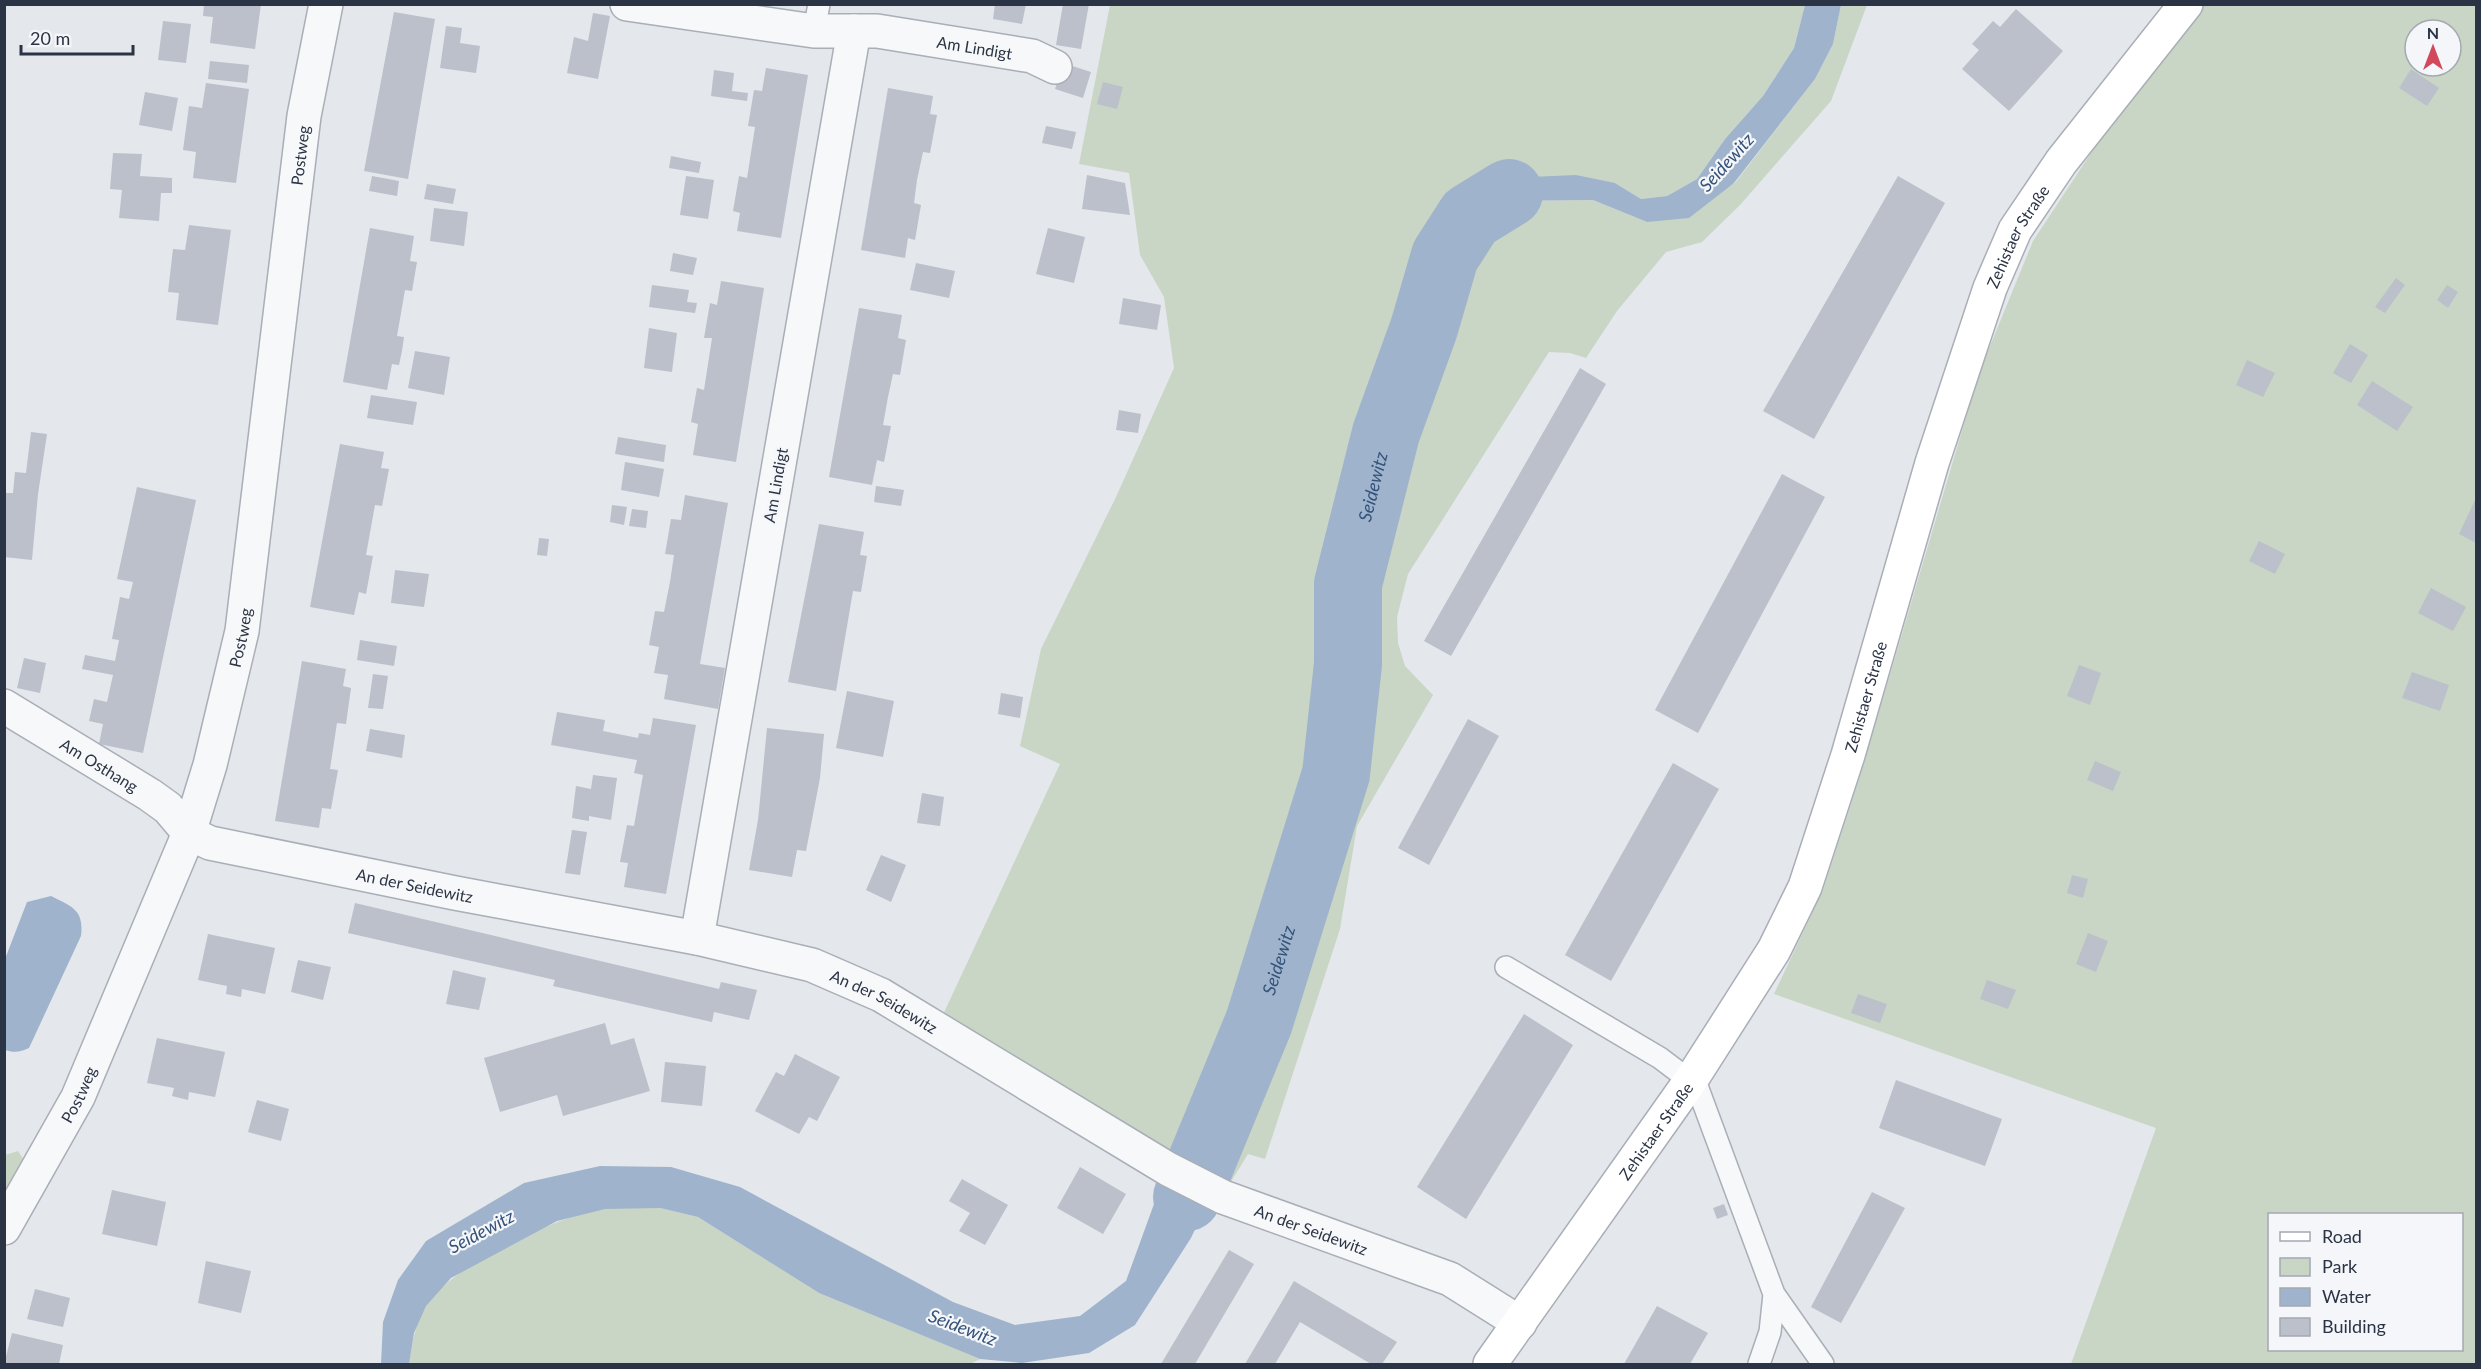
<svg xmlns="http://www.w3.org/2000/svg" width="2481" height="1369" viewBox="0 0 2481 1369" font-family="Lato,sans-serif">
  <rect width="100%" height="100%" fill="#e4e7ec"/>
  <path fill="#c9d6c5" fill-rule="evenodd" d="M 1110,5 L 1805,5 L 1794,48 L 1763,96 L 1725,139 L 1697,179 L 1667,196 L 1641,199 L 1615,183 L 1503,178 L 1464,205 L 1440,251 L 1445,256 L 1424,328 L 1386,433 L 1348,584 L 1348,664 L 1336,774 L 1259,1022 L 1198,1170 L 940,1021 L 1060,764 L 1020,746 L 1041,649 L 1116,497 L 1174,368 L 1164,297 L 1140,255 L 1129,173 L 1079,164 Z
    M 1841,5 L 1867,5 L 1831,101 L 1740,205 L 1702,242 L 1666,252 L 1617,311 L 1586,358 L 1570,353 L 1549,352 L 1408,574 L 1397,617 L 1398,643 L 1405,666 L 1433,695 L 1357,826 L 1340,929 L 1265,1159 L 1248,1154 L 1229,1185 L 1218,1179 L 1273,1033 L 1344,798 L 1361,679 L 1366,584 L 1388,482 L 1408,429 L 1459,260 L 1476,226 L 1514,201 L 1593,200 L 1647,222 L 1735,183 L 1815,79 L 1833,44 Z
    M 2199,5 L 2476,5 L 2476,1364 L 2071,1364 L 2156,1128 L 1774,994 L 1823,890 L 1861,773 L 1979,373 L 2033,241 L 2145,71 ZM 2415,30 L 2451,30 L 2451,66 L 2415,66 ZM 2270,1214 L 2462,1214 L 2462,1350 L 2270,1350 Z
    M 18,1151 L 25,1162 L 5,1198 L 5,1155 Z
    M 660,1208 L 698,1217 L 819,1293 L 980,1359 L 970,1364 L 409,1364 C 412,1344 415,1325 425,1307 C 451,1265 556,1216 604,1209 C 622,1206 642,1208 660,1208 Z"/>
  <path fill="#9fb4cc" d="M 1805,5 L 1841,5 L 1833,44 L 1815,79 L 1734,183 L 1689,218 L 1647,222 L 1593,200 L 1514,201 L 1476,227 L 1459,260 L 1408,429 L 1388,482 L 1366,584 L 1361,679 L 1344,798 L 1321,896 L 1218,1179 L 1198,1170 L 1259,1022 L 1336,774 L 1348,664 L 1348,584 L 1386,433 L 1424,328 L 1445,257 L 1440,251 L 1464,205 L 1503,178 L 1576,175 L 1615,183 L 1641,199 L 1667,196 L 1697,179 L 1725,139 L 1763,96 L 1794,48 Z
    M 51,896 C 73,907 84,910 81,936 L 29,1048 C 21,1052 14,1053 5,1050 L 5,959 L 27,902 Z
    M 600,1166 L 671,1167 L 740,1187 L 953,1302 L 1015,1325 L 1080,1316 L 1126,1281 L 1162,1182 L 1207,1204 L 1191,1238 L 1135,1325 L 1089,1353 L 1022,1363 L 980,1359 L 819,1293 L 698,1217 L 660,1208 L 605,1209 L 557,1221 L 451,1278 L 426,1306 L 414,1333 L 409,1364 L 381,1364 L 383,1322 L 398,1280 L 426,1241 L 524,1183 Z"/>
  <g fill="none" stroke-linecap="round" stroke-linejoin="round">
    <path stroke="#9fb4cc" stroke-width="68" id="s1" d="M 1187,1197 L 1259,1022 L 1336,774 L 1348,664 L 1348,584 L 1386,433 L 1424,328 L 1445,256 L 1470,217 L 1509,193"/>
  </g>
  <path fill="#bbc0ca" d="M 204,4 L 261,4 L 255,49 L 210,43 L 213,17 L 203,16 Z
    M 995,4 L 1026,4 L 1022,24 L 993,19 Z
    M 1063,4 L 1089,4 L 1081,49 L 1056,45 Z
    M 2016,9 L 2063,51 L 2009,111 L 1962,69 L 1979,50 L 1972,44 L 1993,21 L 2000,27 Z
    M 394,12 L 435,19 L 408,179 L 364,171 Z
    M 593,13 L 610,16 L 598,79 L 567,73 L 574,37 L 588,41 Z
    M 163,21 L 191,24 L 186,63 L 158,60 Z
    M 446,26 L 462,28 L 460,43 L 480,46 L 476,73 L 440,68 Z
    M 210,61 L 249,65 L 247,83 L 208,79 Z
    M 1063,63 L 1091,72 L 1083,98 L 1055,89 Z
    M 766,68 L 808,75 L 781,238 L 737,231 L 740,213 L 733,211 L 739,176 L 747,178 L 755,127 L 748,126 L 754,90 L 762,91 Z
    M 2411,69 L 2439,88 L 2427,106 L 2399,88 Z
    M 714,70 L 734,73 L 732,91 L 748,93 L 747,101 L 711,96 Z
    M 1103,82 L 1123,87 L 1117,109 L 1097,104 Z
    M 206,83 L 249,89 L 236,183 L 193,178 L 196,152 L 183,150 L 189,106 L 202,108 Z
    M 888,88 L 933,96 L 930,114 L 937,115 L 930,153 L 923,152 L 917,180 L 914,203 L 921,205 L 915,240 L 908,238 L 905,258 L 861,250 Z
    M 145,92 L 178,98 L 172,131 L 139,125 Z
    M 1046,126 L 1076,132 L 1072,149 L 1042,143 Z
    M 113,153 L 142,154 L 140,176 L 172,178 L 172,193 L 161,193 L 159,221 L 119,218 L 122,190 L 110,189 Z
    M 671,156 L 701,162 L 699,173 L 669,168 Z
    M 1087,175 L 1125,183 L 1130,215 L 1082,209 Z
    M 372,176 L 399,181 L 397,196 L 369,191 Z
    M 686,176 L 714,180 L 708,219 L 680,215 Z
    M 1898,176 L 1945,203 L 1814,439 L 1763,411 Z
    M 427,184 L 456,189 L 453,204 L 424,199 Z
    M 434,208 L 468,212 L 464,246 L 430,241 Z
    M 189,225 L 231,230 L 218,325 L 176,320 L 179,293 L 168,292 L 173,249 L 185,250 Z
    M 370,228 L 414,236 L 410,261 L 417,262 L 412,291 L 405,290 L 397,336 L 404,337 L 402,351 L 399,365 L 392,364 L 387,390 L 343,382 Z
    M 1048,228 L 1085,237 L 1074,283 L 1036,274 Z
    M 673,253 L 697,258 L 693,275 L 670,271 Z
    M 916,263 L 955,271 L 949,298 L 910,290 Z
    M 2396,278 L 2405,285 L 2385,313 L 2375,307 Z
    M 721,281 L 764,288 L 736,462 L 693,455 L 698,424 L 691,422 L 697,388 L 704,390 L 712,338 L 704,338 L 710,303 L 717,305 Z
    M 652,285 L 689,290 L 687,302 L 697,303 L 695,313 L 649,307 Z
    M 2447,285 L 2458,292 L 2448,308 L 2437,300 Z
    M 1123,298 L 1161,305 L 1157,330 L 1119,324 Z
    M 859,308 L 902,315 L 898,338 L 906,340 L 900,375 L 893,374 L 888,397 L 883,425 L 891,426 L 884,462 L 877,460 L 872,485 L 829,477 Z
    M 649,328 L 677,333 L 672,372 L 644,368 Z
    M 2350,344 L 2368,355 L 2351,383 L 2333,373 Z
    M 415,351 L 450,357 L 444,395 L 408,388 Z
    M 2247,360 L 2275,373 L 2263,397 L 2236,385 Z
    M 1580,368 L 1606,384 L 1451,656 L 1424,641 Z
    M 2372,381 L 2413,407 L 2397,431 L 2357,405 Z
    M 371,395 L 417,402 L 413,425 L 367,418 Z
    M 1119,410 L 1141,414 L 1138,433 L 1116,430 Z
    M 31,432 L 47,434 L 38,494 L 32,560 L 4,557 L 4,493 L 13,493 L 15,472 L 26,473 Z
    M 618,437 L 666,445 L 664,462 L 615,454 Z
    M 340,444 L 384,452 L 381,468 L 389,469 L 382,506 L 375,505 L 366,555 L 373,556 L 366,594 L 359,592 L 354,615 L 310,607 Z
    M 625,462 L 664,469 L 659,497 L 621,490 Z
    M 1782,474 L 1825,497 L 1698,733 L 1655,710 Z
    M 876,486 L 904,490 L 901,506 L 874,502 Z
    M 137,487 L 196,500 L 143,753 L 99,744 L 103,724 L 89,721 L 94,699 L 107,702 L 113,675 L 82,669 L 85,655 L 115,661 L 119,640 L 112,639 L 120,597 L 129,599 L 133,582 L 117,579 Z
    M 685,495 L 728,503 L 700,664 L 725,668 L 718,709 L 664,699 L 668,675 L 654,673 L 659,647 L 649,645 L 655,611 L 664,612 L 670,582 L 674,555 L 665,554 L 671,519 L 681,520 Z
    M 2476,498 L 2476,543 L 2459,534 Z
    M 612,505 L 627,507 L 624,525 L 610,522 Z
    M 632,509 L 648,511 L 646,528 L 629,526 Z
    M 819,524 L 864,532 L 860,555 L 867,556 L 861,592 L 853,591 L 836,691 L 788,682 Z
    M 539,538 L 549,539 L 547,556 L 537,555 Z
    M 2259,541 L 2285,554 L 2275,574 L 2249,561 Z
    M 395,570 L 429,574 L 424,607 L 391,603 Z
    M 2431,588 L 2466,607 L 2453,631 L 2418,613 Z
    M 360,640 L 397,646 L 394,666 L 357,660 Z
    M 24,658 L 46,663 L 40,693 L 17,688 Z
    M 302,661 L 346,669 L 343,686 L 351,688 L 346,724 L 337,723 L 330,769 L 338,770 L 331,809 L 322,808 L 319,828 L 275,821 Z
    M 2079,665 L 2101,673 L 2090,705 L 2067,696 Z
    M 2412,672 L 2449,685 L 2440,711 L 2402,698 Z
    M 373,674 L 388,676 L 383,709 L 368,708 Z
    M 847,691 L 894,701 L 883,757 L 836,748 Z
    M 1001,693 L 1023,697 L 1020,718 L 998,714 Z
    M 557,712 L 605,720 L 603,731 L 638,738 L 639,733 L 650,735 L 653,718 L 696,725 L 666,894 L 624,887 L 628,863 L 620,862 L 627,825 L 634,826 L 643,775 L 634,773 L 637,760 L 551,745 Z
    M 1468,719 L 1499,736 L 1429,865 L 1398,848 Z
    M 767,728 L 824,734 L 820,778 L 806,851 L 797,850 L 792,877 L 749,870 L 758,820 Z
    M 370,729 L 405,735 L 402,758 L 366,751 Z
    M 2095,761 L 2121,772 L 2113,791 L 2087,780 Z
    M 1673,763 L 1719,789 L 1611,981 L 1565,955 Z
    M 593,775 L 617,778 L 611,820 L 589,816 L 589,821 L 572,818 L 576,786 L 591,789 Z
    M 922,793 L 944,797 L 940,826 L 917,823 Z
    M 572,830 L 587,832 L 580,875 L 565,873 Z
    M 881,855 L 906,865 L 891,902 L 866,890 Z
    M 2072,875 L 2088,879 L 2083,898 L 2067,893 Z
    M 355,903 L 719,989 L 721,982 L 757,990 L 749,1020 L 714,1012 L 712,1022 L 553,986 L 555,980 L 348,933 Z
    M 2088,933 L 2108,941 L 2096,972 L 2076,964 Z
    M 208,934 L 275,948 L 265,994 L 242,989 L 241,997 L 226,994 L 227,986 L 198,980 Z
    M 298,960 L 331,967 L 323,1000 L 291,992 Z
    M 453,970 L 486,978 L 479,1010 L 446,1004 Z
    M 1987,980 L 2016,990 L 2008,1009 L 1980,999 Z
    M 1858,994 L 1887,1004 L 1880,1023 L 1851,1013 Z
    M 1524,1014 L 1573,1045 L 1466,1219 L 1417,1187 Z
    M 605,1023 L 611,1045 L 634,1038 L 650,1091 L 563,1116 L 557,1095 L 500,1112 L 484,1058 Z
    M 157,1038 L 225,1052 L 215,1097 L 189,1092 L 188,1100 L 172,1096 L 174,1088 L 147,1083 Z
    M 795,1054 L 840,1077 L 817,1121 L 809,1117 L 799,1134 L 755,1111 L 776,1072 L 784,1076 Z
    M 665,1062 L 706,1066 L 702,1106 L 661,1102 Z
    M 1896,1080 L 2002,1119 L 1985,1166 L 1879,1128 Z
    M 257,1100 L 289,1109 L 281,1141 L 248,1132 Z
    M 1080,1167 L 1126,1194 L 1103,1234 L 1057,1208 Z
    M 962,1179 L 1008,1205 L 985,1245 L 959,1231 L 970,1213 L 949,1201 Z
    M 112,1190 L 166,1202 L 157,1246 L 102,1234 Z
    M 1872,1192 L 1905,1208 L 1841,1323 L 1811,1307 Z
    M 1724,1204 L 1728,1215 L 1717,1219 L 1713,1208 Z
    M 1229,1250 L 1254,1264 L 1195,1364 L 1161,1364 Z
    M 206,1261 L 251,1271 L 241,1313 L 198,1303 Z
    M 1294,1281 L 1397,1342 L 1382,1364 L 1371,1364 L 1300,1322 L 1275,1364 L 1245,1364 Z
    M 35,1289 L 70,1298 L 63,1327 L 27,1319 Z
    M 1657,1306 L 1708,1333 L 1690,1364 L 1624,1364 Z
    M 12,1333 L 63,1345 L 59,1364 L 4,1364 Z"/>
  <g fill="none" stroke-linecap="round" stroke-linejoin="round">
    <defs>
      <path id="lane" d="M 814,31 L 819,4
        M 1506,967 L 1660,1058 L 1697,1086 L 1774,1294 L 1823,1364
        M 1759,1364 L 1770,1332 L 1774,1294"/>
      <g id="street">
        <path d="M 627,4 L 814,31 L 854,31 L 697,938"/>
        <path id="s2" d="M 854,31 L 877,31 L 1032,56 L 1055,67"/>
        <path id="s3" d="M 4,706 L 150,795 L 168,808 L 189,833 L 210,843 L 455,893 L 697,938 L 812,965 L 881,995 L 1168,1169 L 1223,1197 L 1450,1279 L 1520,1323"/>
        <path id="s4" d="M 4,1228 L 78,1097 L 189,833 L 210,765 L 242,631 L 304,116 L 326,4"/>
      </g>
      <g id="secondary">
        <path id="s5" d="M 1490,1364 L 1691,1080 L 1774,950 L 1805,887 L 1848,755 L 1932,463 L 1990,288 L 2015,230 L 2061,162 L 2186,4"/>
      </g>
    </defs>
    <use href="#lane" stroke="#a9aeb7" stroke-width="24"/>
    <use href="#street" stroke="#a9aeb7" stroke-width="36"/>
    <use href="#secondary" stroke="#a9aeb7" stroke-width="36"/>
    <use href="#lane" stroke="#f7f8fa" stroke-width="21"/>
    <use href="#street" stroke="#f7f8fa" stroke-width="33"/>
    <use href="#secondary" stroke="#fff" stroke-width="33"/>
  </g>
  <g text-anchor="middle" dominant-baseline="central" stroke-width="4.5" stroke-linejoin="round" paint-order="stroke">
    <g font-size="16" fill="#2b3445" stroke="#f4f6f9">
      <text stroke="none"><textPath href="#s2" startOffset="122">Am Lindigt</textPath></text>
      <text stroke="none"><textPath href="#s4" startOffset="1125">Postweg</textPath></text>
      <text stroke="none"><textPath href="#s5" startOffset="1258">Zehistaer Straße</textPath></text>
      <text transform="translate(775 485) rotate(-80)">Am Lindigt</text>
      <text stroke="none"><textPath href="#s4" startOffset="639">Postweg</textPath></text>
      <text stroke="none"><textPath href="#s5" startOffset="772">Zehistaer Straße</textPath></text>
      <text stroke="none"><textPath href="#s3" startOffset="112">Am Osthang</textPath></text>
      <text stroke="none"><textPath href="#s3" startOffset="458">An der Seidewitz</textPath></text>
      <text stroke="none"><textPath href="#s3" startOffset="944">An der Seidewitz</textPath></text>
      <text stroke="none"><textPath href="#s4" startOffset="153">Postweg</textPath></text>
      <text stroke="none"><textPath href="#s5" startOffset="286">Zehistaer Straße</textPath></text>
      <text stroke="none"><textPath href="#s3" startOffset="1430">An der Seidewitz</textPath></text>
    </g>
    <g font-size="18" font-style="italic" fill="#34527a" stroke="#f4f6f9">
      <text transform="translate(1726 162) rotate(-48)">Seidewitz</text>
      <text stroke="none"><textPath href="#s1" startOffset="740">Seidewitz</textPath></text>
      <text stroke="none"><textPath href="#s1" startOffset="254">Seidewitz</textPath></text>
      <text transform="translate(481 1231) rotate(-28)">Seidewitz</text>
      <text transform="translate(963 1327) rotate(21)">Seidewitz</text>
    </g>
  </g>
  <rect width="2481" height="1369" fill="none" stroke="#2b3445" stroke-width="12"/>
  <rect x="2268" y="1213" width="195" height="138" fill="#f4f6f9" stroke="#a4a8b1" stroke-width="1.5"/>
  <rect x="2280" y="1232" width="30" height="9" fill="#ffffff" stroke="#a4a8b1" stroke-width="1.5"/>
  <text x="2322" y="1243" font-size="18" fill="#2b3445">Road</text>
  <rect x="2280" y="1258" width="30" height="18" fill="#c9d6c5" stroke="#a4a8b1" stroke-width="1.5"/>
  <text x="2322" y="1273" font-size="18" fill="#2b3445">Park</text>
  <rect x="2280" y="1288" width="30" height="18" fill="#9fb4cc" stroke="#a4a8b1" stroke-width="1.5"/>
  <text x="2322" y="1303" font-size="18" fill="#2b3445">Water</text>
  <rect x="2280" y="1318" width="30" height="18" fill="#bbc0ca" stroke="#a4a8b1" stroke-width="1.5"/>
  <text x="2322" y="1333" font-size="18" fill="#2b3445">Building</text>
  <g transform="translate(2433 48)"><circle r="28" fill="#f4f6f9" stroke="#a4a8b1" stroke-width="1.5"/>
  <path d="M0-4.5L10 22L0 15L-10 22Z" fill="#d1495b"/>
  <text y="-9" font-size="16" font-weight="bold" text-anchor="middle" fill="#2b3445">N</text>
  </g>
  <path d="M21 45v9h112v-9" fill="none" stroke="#2b3445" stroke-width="3"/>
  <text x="30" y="45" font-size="18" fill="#2b3445" stroke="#f4f6f9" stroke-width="4.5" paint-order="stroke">20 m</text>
</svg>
